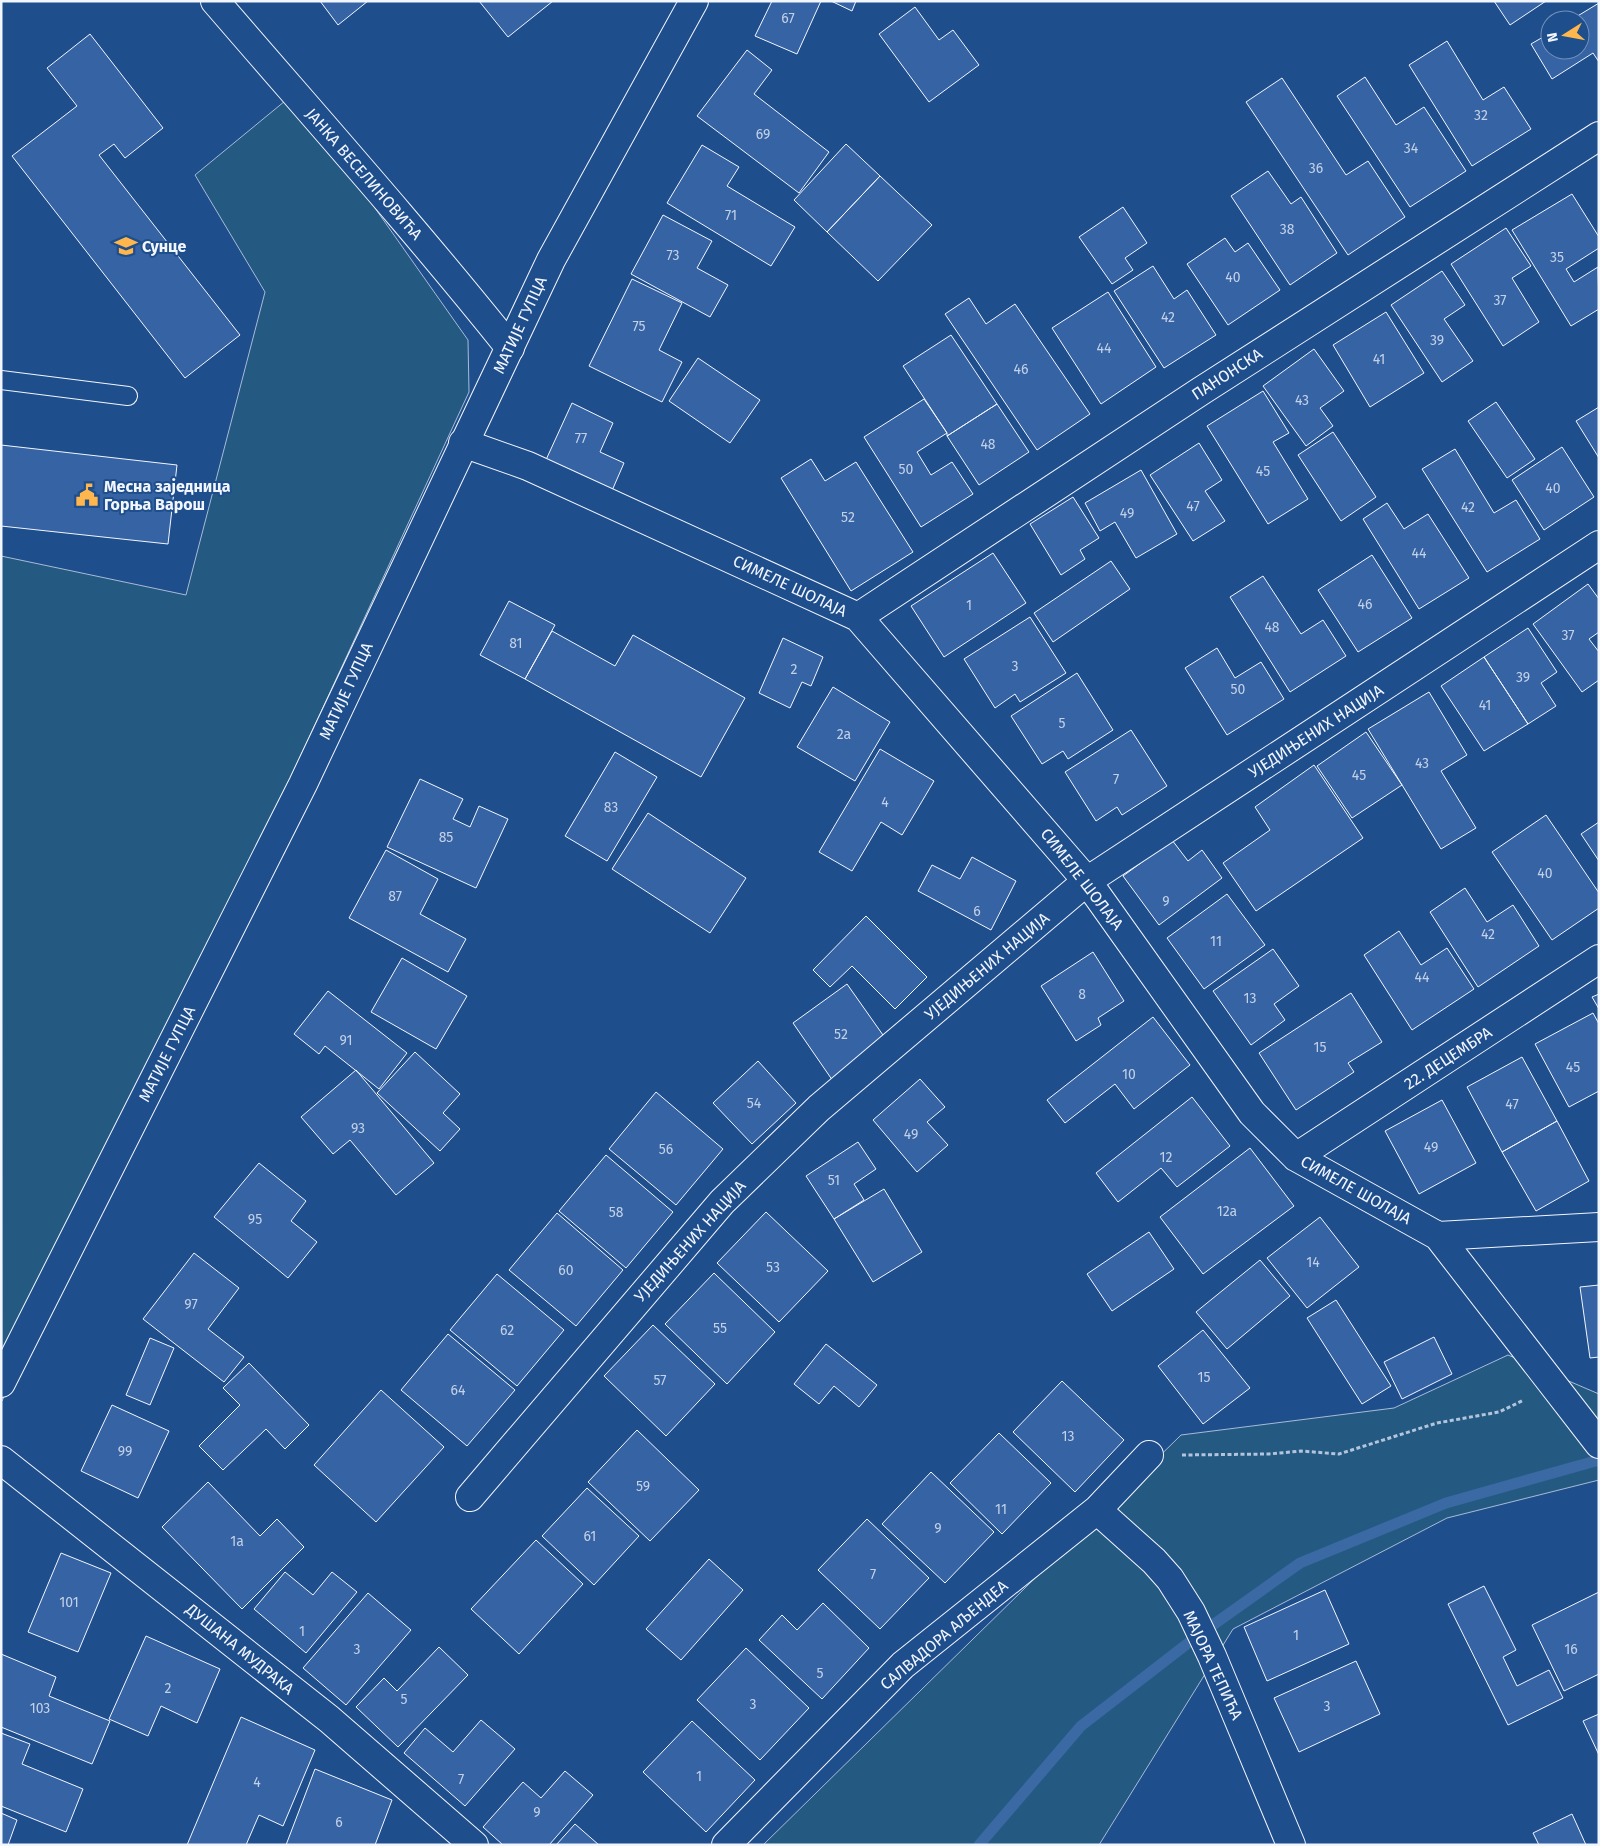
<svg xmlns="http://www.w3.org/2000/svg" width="1600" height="1846" viewBox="0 0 1600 1846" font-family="'Fira Sans',sans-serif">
  <rect width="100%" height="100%" fill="#1f4e8c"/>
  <path fill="#245a82" stroke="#a8bbd7" d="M 285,101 L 370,201 L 468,340 L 469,392 L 2,1401 L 1,556 L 186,595 L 265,292 L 195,175 Z
    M 1508,1355 L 1599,1394 L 1599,1480 L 1447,1518 L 1233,1629 L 1099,1845 L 763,1845 L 1181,1435 L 1394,1408 Z"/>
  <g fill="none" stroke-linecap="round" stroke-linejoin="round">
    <path stroke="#3b69a3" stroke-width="11" d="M 979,1845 L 1081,1726 L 1196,1637 L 1300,1563 L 1446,1503 L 1599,1460"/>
  </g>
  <path fill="#3563a3" stroke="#f2f6ff" d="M 320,1 L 368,1 L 338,25 Z
    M 479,1 L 553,1 L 508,37 Z
    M 772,1 L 821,1 L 797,54 L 755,36 Z
    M 831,1 L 856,1 L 852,11 Z
    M 1494,1 L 1546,1 L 1510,25 Z
    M 1599,3 L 1599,62 L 1593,53 L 1552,79 L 1531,44 L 1550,33 L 1550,50 L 1580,50 L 1580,20 L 1571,20 Z
    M 915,7 L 939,40 L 953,30 L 979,65 L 929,102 L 879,34 Z
    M 90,34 L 163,128 L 125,158 L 114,144 L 99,155 L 240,335 L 185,378 L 12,156 L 77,106 L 47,68 Z
    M 1447,41 L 1483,100 L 1504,87 L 1531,129 L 1472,166 L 1409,65 Z
    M 747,50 L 772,70 L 754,94 L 829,152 L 799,193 L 697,116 Z
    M 1365,77 L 1396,125 L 1424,107 L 1466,171 L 1410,207 L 1337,96 Z
    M 1282,78 L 1346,175 L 1368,161 L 1405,217 L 1348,255 L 1246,102 Z
    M 846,144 L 880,176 L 827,232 L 794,200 Z
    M 702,145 L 739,167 L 727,186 L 795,227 L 771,266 L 667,203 Z
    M 1268,171 L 1291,204 L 1301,197 L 1337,253 L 1290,285 L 1231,196 Z
    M 880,176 L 932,225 L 878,281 L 827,232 Z
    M 1572,194 L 1599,237 L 1599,248 L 1566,269 L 1574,282 L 1598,267 L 1599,309 L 1571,326 L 1512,230 Z
    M 1123,207 L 1147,243 L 1125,258 L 1133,270 L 1112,284 L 1079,237 Z
    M 663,215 L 712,241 L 697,268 L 728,285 L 710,317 L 631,274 Z
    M 1506,228 L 1531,266 L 1512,278 L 1539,322 L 1503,346 L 1451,264 Z
    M 1225,238 L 1235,252 L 1248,243 L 1280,290 L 1228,325 L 1187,264 Z
    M 1153,266 L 1174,299 L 1187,290 L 1216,335 L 1164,368 L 1114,291 Z
    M 1442,271 L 1465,305 L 1444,319 L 1473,361 L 1442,382 L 1391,305 Z
    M 632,279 L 682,303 L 659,350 L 682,362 L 662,402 L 589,366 Z
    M 1108,292 L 1156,367 L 1101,404 L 1052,328 Z
    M 969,298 L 986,324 L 1015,304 L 1090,414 L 1037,450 L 945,314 Z
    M 1386,312 L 1424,373 L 1370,407 L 1333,345 Z
    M 951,335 L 997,404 L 947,436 L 947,433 L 903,366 Z
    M 1314,349 L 1344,391 L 1320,408 L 1333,426 L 1306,446 L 1263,386 Z
    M 698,358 L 760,400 L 730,443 L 669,401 Z
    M 1263,391 L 1289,433 L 1273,442 L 1308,499 L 1268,524 L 1207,426 Z
    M 924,399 L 947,433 L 917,452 L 931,475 L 952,462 L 973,494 L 921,527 L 864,437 Z
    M 1496,402 L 1535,459 L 1507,478 L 1468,421 Z
    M 572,403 L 613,423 L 600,452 L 624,463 L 611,493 L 545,462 Z
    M 997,404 L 1029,452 L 979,485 L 947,436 Z
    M 1599,407 L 1599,458 L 1576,421 Z
    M 1333,432 L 1376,497 L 1341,521 L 1298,455 Z
    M 1199,443 L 1222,480 L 1205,491 L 1225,521 L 1193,541 L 1150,475 Z
    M 1,445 L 177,465 L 168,544 L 1,526 Z
    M 1562,447 L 1594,497 L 1544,530 L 1512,480 Z
    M 1455,449 L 1494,513 L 1516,500 L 1540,539 L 1487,572 L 1422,469 Z
    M 811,459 L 825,481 L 856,462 L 913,552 L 851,591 L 781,478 Z
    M 1141,470 L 1177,534 L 1136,558 L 1115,522 L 1100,531 L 1085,503 Z
    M 1073,497 L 1099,538 L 1080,550 L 1085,559 L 1061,575 L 1030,524 Z
    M 1387,503 L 1404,529 L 1428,514 L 1469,578 L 1419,609 L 1363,519 Z
    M 993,553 L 1026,603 L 944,657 L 911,606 Z
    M 1372,555 L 1412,618 L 1358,652 L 1318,590 Z
    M 1111,561 L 1130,589 L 1053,642 L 1034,613 Z
    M 1263,576 L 1301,634 L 1323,620 L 1346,656 L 1290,692 L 1230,597 Z
    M 1588,584 L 1599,599 L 1599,632 L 1589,639 L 1599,652 L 1599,680 L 1582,692 L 1533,624 Z
    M 509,601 L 555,625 L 525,679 L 480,655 Z
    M 1030,617 L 1066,673 L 1020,702 L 1015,694 L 995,708 L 964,659 Z
    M 1528,628 L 1557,672 L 1541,683 L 1556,706 L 1528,724 L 1484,657 Z
    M 552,631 L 615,666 L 633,635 L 745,698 L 701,777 L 525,679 Z
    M 783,638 L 823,657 L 811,686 L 802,682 L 790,708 L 759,693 Z
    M 1217,648 L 1235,678 L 1261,662 L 1284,699 L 1227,735 L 1185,668 Z
    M 1484,657 L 1528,724 L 1484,751 L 1441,686 Z
    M 1077,673 L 1113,730 L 1068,759 L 1063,751 L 1042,764 L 1011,716 Z
    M 833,687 L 890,722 L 855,781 L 797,747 Z
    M 1429,692 L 1467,755 L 1441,771 L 1476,828 L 1441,849 L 1368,729 Z
    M 1131,730 L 1167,786 L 1122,815 L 1117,807 L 1096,821 L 1065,772 Z
    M 1366,732 L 1402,785 L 1352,818 L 1317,766 Z
    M 880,749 L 934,781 L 902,835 L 881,822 L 852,871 L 819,852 Z
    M 615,752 L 657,777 L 607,861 L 565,836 Z
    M 1314,765 L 1363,838 L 1256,911 L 1223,863 L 1270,830 L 1255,807 Z
    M 420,779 L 463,799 L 453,819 L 470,827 L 479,806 L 508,819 L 476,888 L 387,847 Z
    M 648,813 L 746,878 L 710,933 L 612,869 Z
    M 1546,815 L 1599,893 L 1599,908 L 1552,940 L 1492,852 Z
    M 1599,822 L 1599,861 L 1581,834 Z
    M 1172,840 L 1188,861 L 1202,850 L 1222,878 L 1159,925 L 1123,876 Z
    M 386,850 L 438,879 L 420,914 L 466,939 L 448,972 L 349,918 Z
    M 972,857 L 1016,881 L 991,930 L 918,891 L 932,865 L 960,879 Z
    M 1465,888 L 1487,922 L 1513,905 L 1539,946 L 1478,987 L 1430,912 Z
    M 1227,894 L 1265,945 L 1204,989 L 1167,938 Z
    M 866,916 L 927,977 L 895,1009 L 852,966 L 830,987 L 813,970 Z
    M 1399,931 L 1421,965 L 1447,948 L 1474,989 L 1412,1030 L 1364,955 Z
    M 1273,949 L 1299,986 L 1274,1004 L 1285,1020 L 1251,1045 L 1213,991 Z
    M 1093,952 L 1124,1001 L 1098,1018 L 1101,1025 L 1076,1041 L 1041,986 Z
    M 402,958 L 467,996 L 436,1049 L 371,1012 Z
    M 847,984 L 890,1045 L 835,1084 L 793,1023 Z
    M 328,991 L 407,1053 L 379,1089 L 325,1046 L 319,1054 L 294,1034 Z
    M 1351,993 L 1382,1042 L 1348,1063 L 1354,1072 L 1296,1110 L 1259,1053 Z
    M 1599,994 L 1599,1009 L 1592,997 Z
    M 1593,1013 L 1599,1024 L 1599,1091 L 1569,1107 L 1535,1044 Z
    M 1153,1017 L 1190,1065 L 1134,1109 L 1115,1084 L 1065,1123 L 1047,1100 Z
    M 415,1052 L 460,1094 L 443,1113 L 460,1129 L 440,1151 L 377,1093 Z
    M 1522,1057 L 1557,1121 L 1502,1152 L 1467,1087 Z
    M 758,1061 L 796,1103 L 752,1144 L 713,1103 Z
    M 356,1070 L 434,1163 L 396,1195 L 350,1140 L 333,1154 L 301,1117 Z
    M 920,1079 L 945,1107 L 927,1122 L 948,1145 L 917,1172 L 873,1120 Z
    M 656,1092 L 723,1149 L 676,1205 L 609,1149 Z
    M 1192,1097 L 1230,1146 L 1177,1187 L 1161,1168 L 1118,1202 L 1096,1173 Z
    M 1442,1100 L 1476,1163 L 1419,1194 L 1385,1131 Z
    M 1557,1121 L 1589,1181 L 1536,1211 L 1502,1152 Z
    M 858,1142 L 876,1169 L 854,1184 L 864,1200 L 834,1219 L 806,1176 Z
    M 1250,1148 L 1294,1206 L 1203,1274 L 1160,1217 Z
    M 606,1155 L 673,1212 L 626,1268 L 559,1211 Z
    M 259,1163 L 306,1201 L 291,1221 L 317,1242 L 288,1278 L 214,1217 Z
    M 884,1189 L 922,1252 L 873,1282 L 834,1219 Z
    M 766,1212 L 828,1271 L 779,1322 L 717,1263 Z
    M 557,1213 L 623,1270 L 576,1326 L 509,1270 Z
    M 1320,1217 L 1359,1267 L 1307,1308 L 1267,1258 Z
    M 1149,1232 L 1174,1269 L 1112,1311 L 1087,1274 Z
    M 194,1253 L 239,1288 L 208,1329 L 244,1357 L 224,1382 L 143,1319 Z
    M 1260,1260 L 1290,1296 L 1227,1349 L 1196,1312 Z
    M 714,1273 L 775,1332 L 727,1384 L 665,1324 Z
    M 497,1274 L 564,1330 L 517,1386 L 450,1330 Z
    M 1599,1285 L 1599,1357 L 1590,1358 L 1580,1287 Z
    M 1336,1300 L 1391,1386 L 1362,1404 L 1307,1318 Z
    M 653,1325 L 715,1384 L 666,1436 L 604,1376 Z
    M 1203,1330 L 1250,1388 L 1203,1424 L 1158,1366 Z
    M 448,1334 L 515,1390 L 467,1446 L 401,1390 Z
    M 1434,1337 L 1452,1374 L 1402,1399 L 1384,1362 Z
    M 150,1338 L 174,1348 L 150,1405 L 126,1395 Z
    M 826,1344 L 877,1385 L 859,1407 L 834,1386 L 819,1404 L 794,1384 Z
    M 249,1363 L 309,1425 L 285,1449 L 266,1429 L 223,1470 L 199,1446 L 240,1405 L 223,1388 Z
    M 1062,1381 L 1124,1440 L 1075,1492 L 1013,1432 Z
    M 381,1390 L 444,1447 L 376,1522 L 314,1465 Z
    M 112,1405 L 169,1431 L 138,1498 L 81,1471 Z
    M 637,1430 L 699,1490 L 650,1541 L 588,1482 Z
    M 999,1433 L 1051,1483 L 1002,1534 L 950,1483 Z
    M 931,1472 L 994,1532 L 945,1583 L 882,1524 Z
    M 208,1482 L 260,1536 L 277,1519 L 304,1547 L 242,1609 L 162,1527 Z
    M 587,1488 L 639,1536 L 594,1585 L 542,1536 Z
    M 867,1519 L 929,1578 L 880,1629 L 818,1570 Z
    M 536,1540 L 583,1584 L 519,1654 L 471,1609 Z
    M 61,1553 L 111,1573 L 78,1652 L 28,1632 Z
    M 709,1559 L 743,1590 L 681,1660 L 646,1629 Z
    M 285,1572 L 313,1595 L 332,1572 L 357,1592 L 306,1653 L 254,1609 Z
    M 1484,1586 L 1516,1650 L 1503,1657 L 1517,1686 L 1549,1670 L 1563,1698 L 1508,1725 L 1448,1604 Z
    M 1325,1590 L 1349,1644 L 1267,1681 L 1244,1627 Z
    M 1599,1592 L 1599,1674 L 1564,1691 L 1532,1625 Z
    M 368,1593 L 411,1630 L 346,1705 L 303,1668 Z
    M 823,1603 L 869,1648 L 822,1699 L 759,1640 L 782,1615 L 797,1630 Z
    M 146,1636 L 220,1669 L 197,1723 L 161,1706 L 148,1736 L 109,1719 Z
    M 439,1647 L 468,1675 L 398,1747 L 356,1707 L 384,1678 L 397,1691 Z
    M 746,1648 L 809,1708 L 760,1760 L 697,1700 Z
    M 1,1654 L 56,1677 L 49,1696 L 110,1721 L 92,1764 L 1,1727 Z
    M 1356,1661 L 1380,1714 L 1299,1752 L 1274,1698 Z
    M 1599,1714 L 1599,1755 L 1583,1721 Z
    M 241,1717 L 315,1750 L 283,1826 L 259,1815 L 246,1845 L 187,1845 Z
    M 481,1720 L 515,1749 L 465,1806 L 404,1753 L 425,1728 L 453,1752 Z
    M 692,1721 L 755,1780 L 706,1832 L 643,1772 Z
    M 1,1733 L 30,1744 L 22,1764 L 83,1789 L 66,1832 L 1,1806 Z
    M 315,1769 L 392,1800 L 375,1845 L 286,1845 Z
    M 565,1771 L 593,1795 L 549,1845 L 503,1845 L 483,1827 L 523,1782 L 541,1798 Z
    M 1,1813 L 17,1820 L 8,1845 L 1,1845 Z
    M 1572,1814 L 1586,1845 L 1539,1845 L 1533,1833 Z
    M 575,1824 L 599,1845 L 556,1845 Z"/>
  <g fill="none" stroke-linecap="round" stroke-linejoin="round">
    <defs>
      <path id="service" d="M 1,380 L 128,396"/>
      <path id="minor" d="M 215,1 C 314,116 415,229 510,348
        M 463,443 L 528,466 L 858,617 L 1087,881 L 1252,1113 L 1296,1157 L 1438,1236 L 1599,1444
        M 858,617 L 1201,391 L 1599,136
        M 1296,1157 L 1599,959
        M 1438,1236 L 1599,1227
        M 1,1460 L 329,1719 L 474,1845
        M 470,1497 L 722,1202 L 819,1108 L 1087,881 L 1599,545
        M 1097,1510 L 1154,1561 L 1170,1579 L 1191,1612 L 1212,1656 L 1291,1845
        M 726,1845 L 903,1665 L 1097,1510 L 1149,1455"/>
      <path id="primary" d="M 1,1383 L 303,784 L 551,260 L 694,1"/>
    </defs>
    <use href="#service" stroke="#f2f6ff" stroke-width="20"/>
    <use href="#minor" stroke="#f2f6ff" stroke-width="30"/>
    <use href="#primary" stroke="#f2f6ff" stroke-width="30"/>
    <path stroke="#b3c4dc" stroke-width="3" stroke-dasharray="4 2.5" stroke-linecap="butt" d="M 1182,1455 L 1269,1454 L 1301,1451 L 1339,1454 L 1437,1423 L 1499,1412 L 1524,1400"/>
    <use href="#service" stroke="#1f4e8c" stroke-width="18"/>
    <use href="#minor" stroke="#1f4e8c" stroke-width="28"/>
    <use href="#primary" stroke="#1f4e8c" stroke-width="28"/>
  </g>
  <defs>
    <symbol id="school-bare" viewBox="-9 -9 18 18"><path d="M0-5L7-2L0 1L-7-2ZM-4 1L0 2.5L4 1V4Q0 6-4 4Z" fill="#ffb74d" stroke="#1f4e8c" stroke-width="2.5" paint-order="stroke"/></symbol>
    <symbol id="civic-bare" viewBox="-9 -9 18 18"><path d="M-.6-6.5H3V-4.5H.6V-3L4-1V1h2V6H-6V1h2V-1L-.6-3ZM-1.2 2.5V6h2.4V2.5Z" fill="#ffb74d" stroke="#1f4e8c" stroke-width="2.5" paint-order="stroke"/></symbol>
  </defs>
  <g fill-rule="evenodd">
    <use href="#school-bare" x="110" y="230" width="32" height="32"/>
    <use href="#civic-bare" x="71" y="479" width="32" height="32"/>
  </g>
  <g text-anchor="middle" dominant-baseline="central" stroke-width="4" stroke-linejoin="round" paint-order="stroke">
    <g font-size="14" fill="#c3d1e8">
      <text x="788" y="18">67</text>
      <text x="1481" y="115">32</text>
      <text x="763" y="134">69</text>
      <text x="1411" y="148">34</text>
      <text x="1316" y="168">36</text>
      <text x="731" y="215">71</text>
      <text x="1287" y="229">38</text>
      <text x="673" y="255">73</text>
      <text x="1557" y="257">35</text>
      <text x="1233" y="277">40</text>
      <text x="1500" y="300">37</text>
      <text x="1168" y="317">42</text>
      <text x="639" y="326">75</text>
      <text x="1437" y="340">39</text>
      <text x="1104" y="348">44</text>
      <text x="1379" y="359">41</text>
      <text x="1021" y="369">46</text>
      <text x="1302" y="400">43</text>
      <text x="581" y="438">77</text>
      <text x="988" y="444">48</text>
      <text x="906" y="469">50</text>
      <text x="1263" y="471">45</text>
      <text x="1553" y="488">40</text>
      <text x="1193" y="506">47</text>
      <text x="1468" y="507">42</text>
      <text x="1127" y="513">49</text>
      <text x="848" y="517">52</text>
      <text x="1419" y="553">44</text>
      <text x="1365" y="604">46</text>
      <text x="969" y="605">1</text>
      <text x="1272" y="627">48</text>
      <text x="1568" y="635">37</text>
      <text x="516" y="643">81</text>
      <text x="1015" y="666">3</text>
      <text x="794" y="669">2</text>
      <text x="1523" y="677">39</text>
      <text x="1238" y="689">50</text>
      <text x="1485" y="705">41</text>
      <text x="1062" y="723">5</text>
      <text x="844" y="734">2a</text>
      <text x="1422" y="763">43</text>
      <text x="1359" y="775">45</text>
      <text x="1116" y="779">7</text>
      <text x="885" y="802">4</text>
      <text x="611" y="807">83</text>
      <text x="446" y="837">85</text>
      <text x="1545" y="873">40</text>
      <text x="395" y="896">87</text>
      <text x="1166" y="901">9</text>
      <text x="977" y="911">6</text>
      <text x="1488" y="934">42</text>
      <text x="1216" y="941">11</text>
      <text x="1422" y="977">44</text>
      <text x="1082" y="994">8</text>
      <text x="1250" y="998">13</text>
      <text x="841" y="1034">52</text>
      <text x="346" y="1040">91</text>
      <text x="1320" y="1047">15</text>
      <text x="1573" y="1067">45</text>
      <text x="1129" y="1074">10</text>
      <text x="754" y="1103">54</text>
      <text x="1512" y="1104">47</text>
      <text x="358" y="1128">93</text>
      <text x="911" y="1134">49</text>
      <text x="1431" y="1147">49</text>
      <text x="666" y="1149">56</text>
      <text x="1166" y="1157">12</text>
      <text x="834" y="1180">51</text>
      <text x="1227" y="1211">12a</text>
      <text x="616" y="1212">58</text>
      <text x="255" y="1219">95</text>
      <text x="1313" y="1262">14</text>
      <text x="773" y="1267">53</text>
      <text x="566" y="1270">60</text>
      <text x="191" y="1304">97</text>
      <text x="720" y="1328">55</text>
      <text x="507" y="1330">62</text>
      <text x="1204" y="1377">15</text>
      <text x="660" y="1380">57</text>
      <text x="458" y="1390">64</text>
      <text x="1068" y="1436">13</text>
      <text x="125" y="1451">99</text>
      <text x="643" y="1486">59</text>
      <text x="1001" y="1509">11</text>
      <text x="938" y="1528">9</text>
      <text x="590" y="1536">61</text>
      <text x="237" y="1541">1a</text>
      <text x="873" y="1574">7</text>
      <text x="69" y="1602">101</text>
      <text x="302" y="1631">1</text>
      <text x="1296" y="1635">1</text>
      <text x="357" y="1649">3</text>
      <text x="1571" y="1649">16</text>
      <text x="820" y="1673">5</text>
      <text x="168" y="1688">2</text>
      <text x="404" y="1699">5</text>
      <text x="753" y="1704">3</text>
      <text x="1327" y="1706">3</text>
      <text x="40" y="1708">103</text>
      <text x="699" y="1776">1</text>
      <text x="461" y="1779">7</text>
      <text x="257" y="1782">4</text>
      <text x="537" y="1812">9</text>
      <text x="339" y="1822">6</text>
    </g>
    <g font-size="16" fill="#f2f6ff" stroke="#1f4e8c">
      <text transform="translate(364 174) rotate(49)">ЈАНКА ВЕСЕЛИНОВИЋА</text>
      <text transform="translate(520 325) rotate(-65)">МАТИЈЕ ГУПЦА</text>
      <text transform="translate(1227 374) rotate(-33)">ПАНОНСКА</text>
      <text transform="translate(790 586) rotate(25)">СИМЕЛЕ ШОЛАЈА</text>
      <text transform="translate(346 691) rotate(-65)">МАТИЈЕ ГУПЦА</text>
      <text transform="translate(1316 731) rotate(-33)">УЈЕДИЊЕНИХ НАЦИЈА</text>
      <text transform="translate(1082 879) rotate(52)">СИМЕЛЕ ШОЛАЈА</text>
      <text transform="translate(987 966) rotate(-40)">УЈЕДИЊЕНИХ НАЦИЈА</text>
      <text transform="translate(167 1054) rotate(-63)">МАТИЈЕ ГУПЦА</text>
      <text transform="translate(1448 1058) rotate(-33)">22. ДЕЦЕМБРА</text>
      <text transform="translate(1356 1190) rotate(29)">СИМЕЛЕ ШОЛАЈА</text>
      <text transform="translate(690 1241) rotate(-48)">УЈЕДИЊЕНИХ НАЦИЈА</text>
      <text transform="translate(944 1635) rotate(-40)">САЛВАДОРА АЉЕНДЕА</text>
      <text transform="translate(240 1649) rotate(39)">ДУШАНА МУДРАКА</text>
      <text transform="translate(1213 1665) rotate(65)">МАЈОРА ТЕПИЋА</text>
    </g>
    <g font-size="16" font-weight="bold" fill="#f2f6ff" stroke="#1f4e8c" text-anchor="start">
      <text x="142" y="246">Сунце</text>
      <text x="104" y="486">Месна заједница<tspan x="104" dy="18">Горња Варош</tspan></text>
    </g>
  </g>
  <rect width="1600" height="1846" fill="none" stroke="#f2f6ff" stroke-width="5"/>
  <g transform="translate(1565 35) rotate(259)"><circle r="24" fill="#1f4e8c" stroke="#7391ba"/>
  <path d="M0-4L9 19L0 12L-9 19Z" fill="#ffb74d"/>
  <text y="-8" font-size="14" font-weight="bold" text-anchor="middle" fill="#f2f6ff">N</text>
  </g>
</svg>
